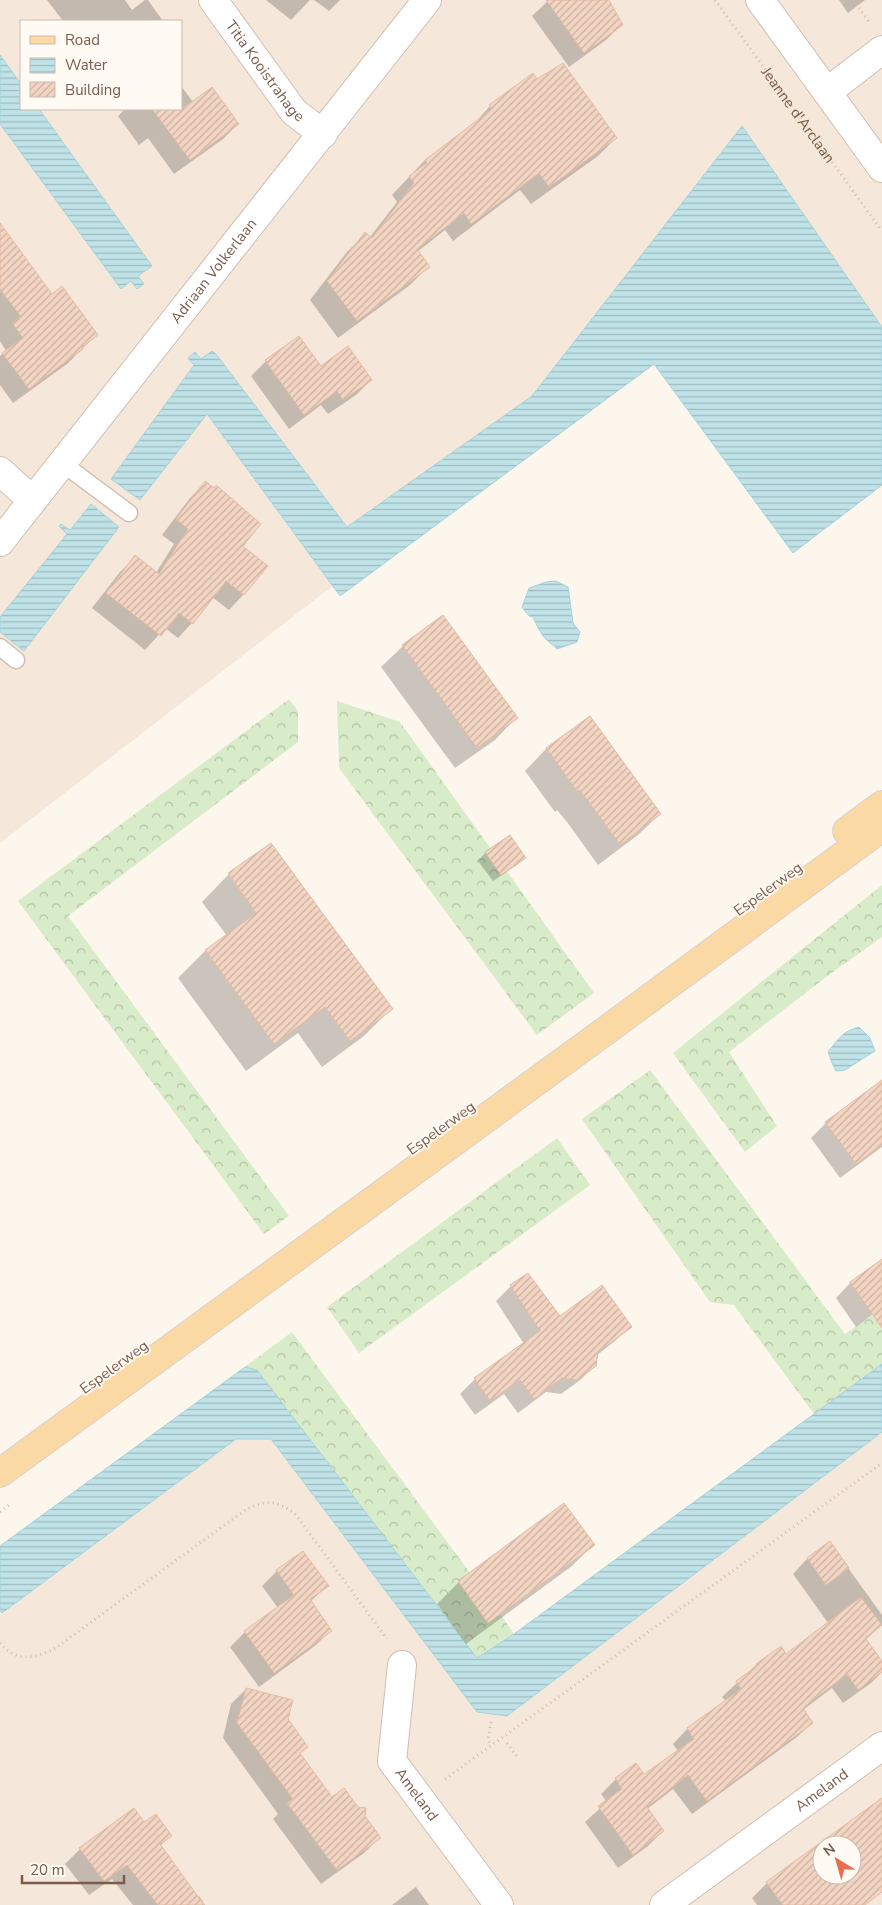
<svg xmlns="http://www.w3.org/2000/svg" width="882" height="1905" viewBox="0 0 882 1905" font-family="'Nunito Sans',sans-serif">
  <defs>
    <pattern id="forest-crowns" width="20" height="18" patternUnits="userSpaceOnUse" patternTransform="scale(1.25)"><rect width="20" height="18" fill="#d8ecc9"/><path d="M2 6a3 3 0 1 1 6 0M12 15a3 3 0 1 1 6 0" fill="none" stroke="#b4c2a5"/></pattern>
    <pattern id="water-rules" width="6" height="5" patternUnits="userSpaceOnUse" patternTransform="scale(1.25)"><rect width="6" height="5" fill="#bfe3e8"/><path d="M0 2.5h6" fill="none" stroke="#a0bbbe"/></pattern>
    <pattern id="building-hatch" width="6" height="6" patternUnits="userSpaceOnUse" patternTransform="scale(1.25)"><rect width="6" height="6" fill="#f3d5c3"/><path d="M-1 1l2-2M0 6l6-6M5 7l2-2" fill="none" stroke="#cab0a1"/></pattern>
  </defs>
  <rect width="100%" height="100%" fill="#fdf6ec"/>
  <path fill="#f5e8da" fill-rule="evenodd" d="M 0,0 L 882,0 L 882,376 L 633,354 L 0,843 ZM 21,21 L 181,21 L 181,109 L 21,109 Z
    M 882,1432 L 882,1905 L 0,1905 L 0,1615 L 236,1439 L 271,1439 L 477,1712 L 507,1716 ZM 822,1845 L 852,1845 L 852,1875 L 822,1875 Z"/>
  <path fill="url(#forest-crowns)" d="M 289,699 L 298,711 L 298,742 L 68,916 L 289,1216 L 264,1234 L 18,901 Z
    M 337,701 L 400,722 L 594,993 L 537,1035 L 339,768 Z
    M 882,885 L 882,937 L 826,977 L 729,1052 L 777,1126 L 745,1152 L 673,1053 Z
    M 650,1070 L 845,1334 L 882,1308 L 882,1364 L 814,1414 L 734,1305 L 710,1302 L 582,1119 Z
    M 557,1138 L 590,1185 L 359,1353 L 327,1307 Z
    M 292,1332 L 471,1574 L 458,1582 L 488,1623 L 499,1612 L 514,1634 L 477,1658 L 257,1370 L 245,1367 Z"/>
  <path fill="url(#water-rules)" stroke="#a5d3da" d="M 0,55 L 21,84 L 21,109 L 39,109 L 152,266 L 138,276 L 144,284 L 137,289 L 131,281 L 121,289 L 0,124 Z
    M 742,126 L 882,327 L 882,485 L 793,553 L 654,364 L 340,596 L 207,414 L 140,500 L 111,479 L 194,365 L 188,358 L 195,352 L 201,359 L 212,351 L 216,354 L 347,527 L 532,396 Z
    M 91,504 L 119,527 L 24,651 L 0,632 L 0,617 L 67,534 L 59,526 L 61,524 L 70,530 Z
    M 556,581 L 568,587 L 573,623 L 580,632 L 577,642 L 557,649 C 554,645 550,644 547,640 C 540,634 537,625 533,617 L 529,616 L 522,607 L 529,588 L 546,582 Z
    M 859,1027 L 870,1038 L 875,1051 L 845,1070 L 836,1071 L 832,1063 L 828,1052 C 838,1039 843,1031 859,1027 Z
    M 882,1364 L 882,1432 L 507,1716 L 477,1712 L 271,1439 L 236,1439 L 2,1613 L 0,1611 L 0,1546 L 245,1367 L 257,1370 L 477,1658 L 514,1634 Z"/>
  <path fill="#0003" fill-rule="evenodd" d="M 47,0 L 125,0 L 132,10 L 145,0 L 148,0 L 163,21 L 63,21 Z
    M 266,0 L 310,0 L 291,20 Z
    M 314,0 L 340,0 L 329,11 Z
    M 549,0 L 605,0 L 621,25 L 606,40 L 569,67 L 532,16 Z
    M 839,0 L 865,0 L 848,13 Z
    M 537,80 L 616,138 L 598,156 L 531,204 L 520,190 L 453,241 L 445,230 L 417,252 L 428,267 L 410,285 L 338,338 L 310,300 L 347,252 L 365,234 L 370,237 L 397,202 L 392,195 L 425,160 L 473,125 L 490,106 Z
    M 181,86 L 193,102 L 238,124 L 223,139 L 174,174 L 148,138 L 139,145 L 118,116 L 125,109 L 181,109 Z
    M 0,236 L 52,296 L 96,335 L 67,364 L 13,403 L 0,385 L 0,356 L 6,351 L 0,341 Z
    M 299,338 L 321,368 L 371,380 L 356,395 L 328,414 L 321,405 L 289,429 L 251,376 L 266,361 Z
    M 205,483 L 241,546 L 266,566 L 243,595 L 229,610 L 212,597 L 192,623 L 178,638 L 165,628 L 145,650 L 92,608 L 120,572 L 135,557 L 156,573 L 174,544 L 162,535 L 190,498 Z
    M 403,646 L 516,718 L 495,740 L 455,768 L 381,667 Z
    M 589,718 L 660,814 L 638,835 L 598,865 L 567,822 L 557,810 L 555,812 L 525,771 L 546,749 Z
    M 509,837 L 524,858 L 517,865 L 493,881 L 478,861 L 485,853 Z
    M 271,844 L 391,1009 L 364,1036 L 322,1067 L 298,1033 L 246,1071 L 178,978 L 205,951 L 227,936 L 202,902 L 229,874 Z
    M 882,1082 L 882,1147 L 840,1178 L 811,1138 L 826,1123 Z
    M 882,1260 L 882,1307 L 856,1327 L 836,1298 L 850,1283 Z
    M 511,1286 L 560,1317 L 630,1327 L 615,1341 L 596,1356 L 595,1366 L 579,1381 L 561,1394 L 546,1392 L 518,1413 L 504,1394 L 475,1415 L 460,1394 L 475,1379 L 524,1344 L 496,1301 Z
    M 830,1543 L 882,1615 L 882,1625 L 865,1640 L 882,1663 L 882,1672 L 871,1683 L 843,1703 L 832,1688 L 803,1710 L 812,1723 L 797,1737 L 692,1814 L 673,1789 L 647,1809 L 663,1831 L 648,1846 L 618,1868 L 585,1822 L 607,1802 L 601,1794 L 616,1779 L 636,1765 L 644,1776 L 678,1751 L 673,1744 L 687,1729 L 726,1701 L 722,1697 L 756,1665 L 780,1648 L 786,1655 L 828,1623 L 793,1574 L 807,1559 Z
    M 593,1545 L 572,1566 L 466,1644 L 437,1604 L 459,1582 Z
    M 277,1571 L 327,1586 L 310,1602 L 331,1630 L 316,1645 L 259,1687 L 230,1647 L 245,1632 L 278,1608 L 262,1586 Z
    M 246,1689 L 287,1720 L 306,1747 L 299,1755 L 331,1799 L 364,1817 L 379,1838 L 364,1853 L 321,1884 L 273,1819 L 278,1814 L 223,1738 L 231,1704 Z
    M 882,1799 L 882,1889 L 861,1905 L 757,1905 L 752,1898 L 767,1883 ZM 822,1845 L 852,1845 L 852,1875 L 822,1875 Z
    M 144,1824 L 170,1836 L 160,1846 L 197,1898 L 199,1896 L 205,1905 L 133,1905 L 112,1879 L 89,1895 L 65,1864 L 80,1849 Z
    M 416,1887 L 429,1905 L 392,1905 Z"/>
  <path fill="url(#building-hatch)" stroke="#e6bba3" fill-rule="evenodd" d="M 546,0 L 609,0 L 623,25 L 584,53 Z
    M 563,63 L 617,138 L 549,187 L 539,173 L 471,224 L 464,213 L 417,249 L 430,267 L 357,321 L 327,281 L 365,232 L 372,238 L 414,183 L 409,176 L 427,163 L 425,160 L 492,109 L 489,105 L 533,73 L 537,79 Z
    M 212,87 L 239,124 L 190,160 L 152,109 L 182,109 Z
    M 0,223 L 52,294 L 62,286 L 98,335 L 82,347 L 83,349 L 29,389 L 2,353 L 23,338 L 12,323 L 21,317 L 0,289 Z
    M 299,336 L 321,366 L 348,346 L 372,380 L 343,400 L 337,391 L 304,415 L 265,360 Z
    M 205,481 L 214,488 L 216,485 L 261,524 L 243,546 L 268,566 L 244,595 L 226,581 L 193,624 L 179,613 L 161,636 L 106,593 L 135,555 L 159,574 L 188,529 L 176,519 Z
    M 443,615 L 518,718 L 477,748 L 402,645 Z
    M 590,716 L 661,814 L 620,845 L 588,801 L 579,790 L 577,791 L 546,748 Z
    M 510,835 L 526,858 L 501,875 L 485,852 Z
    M 271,843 L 393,1009 L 350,1041 L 325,1007 L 274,1044 L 205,950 L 256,913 L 228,873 Z
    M 882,1080 L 882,1144 L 856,1164 L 825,1122 Z
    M 882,1259 L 882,1328 L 850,1282 Z
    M 528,1273 L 560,1316 L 602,1285 L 632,1327 L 598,1352 L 596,1366 L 577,1380 L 562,1378 L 534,1399 L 520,1380 L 490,1401 L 474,1378 L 540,1331 L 510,1285 Z
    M 564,1503 L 595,1545 L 488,1623 L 458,1581 Z
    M 830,1541 L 849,1568 L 826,1585 L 807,1558 Z
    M 303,1551 L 329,1586 L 310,1599 L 332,1631 L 274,1673 L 244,1631 L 294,1595 L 276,1570 Z
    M 861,1597 L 882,1625 L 865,1638 L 882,1661 L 882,1672 L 858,1690 L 847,1674 L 803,1708 L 813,1723 L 707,1801 L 688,1775 L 647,1807 L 664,1831 L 633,1855 L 598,1806 L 622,1789 L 615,1778 L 636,1763 L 644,1774 L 694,1739 L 687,1728 L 741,1689 L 736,1681 L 757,1666 L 756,1664 L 781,1646 L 786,1654 Z
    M 246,1688 L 293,1700 L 288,1719 L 308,1747 L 300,1753 L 332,1797 L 344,1788 L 358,1807 L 366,1808 L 365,1816 L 381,1838 L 337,1870 L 287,1803 L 293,1799 L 237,1723 Z
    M 882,1798 L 882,1892 L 865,1905 L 783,1905 L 766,1882 ZM 822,1845 L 852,1845 L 852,1875 L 822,1875 Z
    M 134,1808 L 144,1822 L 156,1814 L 172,1836 L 160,1844 L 204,1905 L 158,1905 L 127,1865 L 104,1881 L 79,1848 Z"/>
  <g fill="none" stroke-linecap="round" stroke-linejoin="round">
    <defs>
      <path id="service" d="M 62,463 L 129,513
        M 0,647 L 16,660"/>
      <g id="minor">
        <path id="s2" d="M 213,0 L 294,112 L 323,134"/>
        <path d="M 760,0 L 882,168"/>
        <path d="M 827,92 L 882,50"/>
        <path d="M 0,471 L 32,500"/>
        <path id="s3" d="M 0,542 L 427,0"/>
        <path id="s4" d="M 402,1665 L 392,1761 L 499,1905"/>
        <path id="s5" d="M 664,1905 L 882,1746"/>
      </g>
      <path id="primary" d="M 847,831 L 882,805
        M 0,1473 L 608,1029 L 882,827"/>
    </defs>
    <use href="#service" stroke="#d1beb0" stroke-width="19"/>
    <use href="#minor" stroke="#d1beb0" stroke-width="30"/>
    <use href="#primary" stroke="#dad1cd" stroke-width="30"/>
    <g stroke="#d9b8a5" stroke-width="3" stroke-dasharray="1 4" stroke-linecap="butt">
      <path id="s1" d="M 715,0 L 882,231"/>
      <path d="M 853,0 L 869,22"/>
      <path d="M 0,1512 L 9,1505"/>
      <path d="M 0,1643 C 15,1662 35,1659 54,1649 L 244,1511 C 264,1499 278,1500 296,1515 L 387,1639"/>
      <path d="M 491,1722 L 488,1740 L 491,1746"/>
      <path d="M 507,1743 L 518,1758"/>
      <path d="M 445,1779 L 882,1463"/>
    </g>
    <use href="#service" stroke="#fff" stroke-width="16"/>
    <use href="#minor" stroke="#fff" stroke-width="28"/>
    <use href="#primary" stroke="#fbd9a5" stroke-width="28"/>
  </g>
  <g text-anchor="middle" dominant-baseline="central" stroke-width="4" stroke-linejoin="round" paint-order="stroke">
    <g font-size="15" fill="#7a5c4d" stroke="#fffaf3">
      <text stroke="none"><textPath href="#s2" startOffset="88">Titia Kooistrahage</textPath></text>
      <text stroke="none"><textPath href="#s1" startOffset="142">Jeanne d'Arclaan</textPath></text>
      <text stroke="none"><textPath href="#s3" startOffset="345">Adriaan Volkerlaan</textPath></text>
      <text transform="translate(768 889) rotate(-36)">Espelerweg</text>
      <text transform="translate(441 1128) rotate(-36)">Espelerweg</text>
      <text transform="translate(114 1367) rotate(-36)">Espelerweg</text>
      <text stroke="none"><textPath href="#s5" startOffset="195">Ameland</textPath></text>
      <text stroke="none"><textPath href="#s4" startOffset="138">Ameland</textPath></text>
    </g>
  </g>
  <rect x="20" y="20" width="162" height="90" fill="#fffaf3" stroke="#cabbb1"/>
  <rect x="30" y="36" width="25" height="8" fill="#fbd9a5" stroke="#cabbb1"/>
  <text x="65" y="45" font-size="15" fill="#7a5c4d">Road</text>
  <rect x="30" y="58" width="25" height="15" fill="url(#water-rules)" stroke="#cabbb1"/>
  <text x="65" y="70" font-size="15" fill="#7a5c4d">Water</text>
  <rect x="30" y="82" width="25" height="15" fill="url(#building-hatch)" stroke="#cabbb1"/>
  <text x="65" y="95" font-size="15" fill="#7a5c4d">Building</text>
  <g transform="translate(837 1860) rotate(323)"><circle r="24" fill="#fffaf3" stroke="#cabbb1"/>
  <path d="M0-4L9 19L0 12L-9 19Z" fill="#e76f51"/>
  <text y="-8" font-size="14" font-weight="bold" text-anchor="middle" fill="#7a5c4d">N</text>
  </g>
  <path d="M22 1875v8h102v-8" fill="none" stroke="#7a5c4d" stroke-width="2.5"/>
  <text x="30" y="1875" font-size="15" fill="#7a5c4d" stroke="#fffaf3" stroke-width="4" paint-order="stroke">20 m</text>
</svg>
